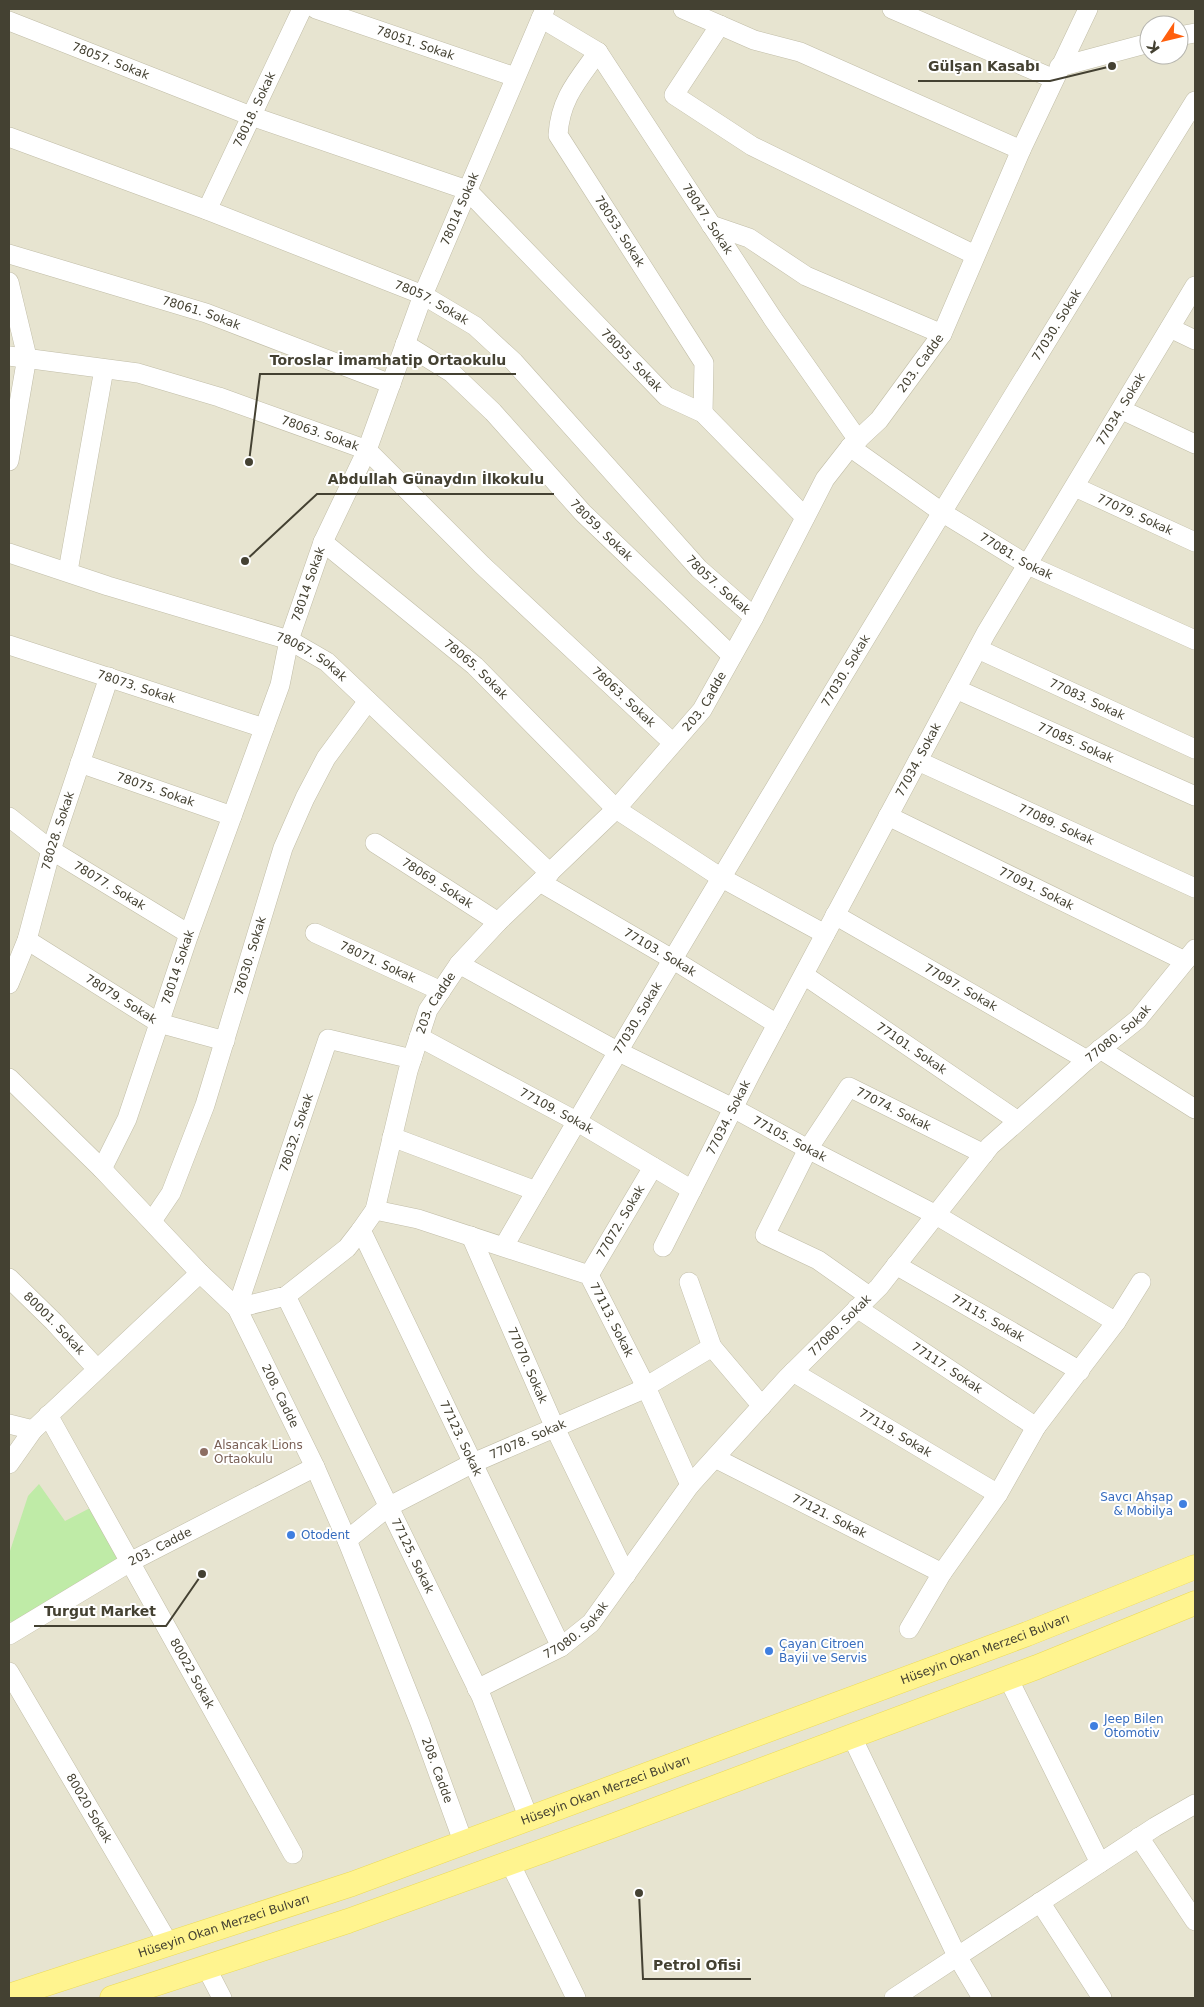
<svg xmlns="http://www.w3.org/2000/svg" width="1204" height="2007" viewBox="0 0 1204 2007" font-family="'DejaVu Sans',sans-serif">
  <rect width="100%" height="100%" fill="#f3f1e2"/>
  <path fill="#e7e4d0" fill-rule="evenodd" d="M 9,9 L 1195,9 L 1195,1998 L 9,1998 ZM 1149,25 L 1179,25 L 1179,55 L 1149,55 Z"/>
  <path fill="#bfeba7" d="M 39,1484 L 65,1521 L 92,1507 L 123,1560 L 12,1622 L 9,1621 L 9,1554 L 28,1496 Z"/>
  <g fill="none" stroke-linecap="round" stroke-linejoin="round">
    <defs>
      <g id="minor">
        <path id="s1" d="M 316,9 L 515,77"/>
        <path d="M 683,9 L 754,40 L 800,52 L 1021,150"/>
        <path d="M 892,9 L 1054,79"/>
        <path id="s2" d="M 541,18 L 598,52 L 773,319 L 858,440"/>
        <path id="s3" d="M 9,21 L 251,116 L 467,190 L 666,396 L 703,413 L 805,517"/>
        <path d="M 720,25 L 674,95 L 752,146 L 975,255"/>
        <path d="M 1179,36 L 1195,33"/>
        <path id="s4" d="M 598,52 C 578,80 560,99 558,135 L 704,363 L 703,413"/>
        <path d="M 1059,67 L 1149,43"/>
        <path id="s5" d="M 9,137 L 207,210 L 423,295 L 475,326 L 514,362 L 699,569 L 754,617"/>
        <path id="s6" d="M 207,210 L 302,9"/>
        <path d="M 711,225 L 749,238 L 806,276 L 942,334"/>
        <path id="s7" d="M 9,254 L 206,313 L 391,384"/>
        <path d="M 9,282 L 27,357 L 9,461"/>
        <path d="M 1170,328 L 1195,340"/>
        <path id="s8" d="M 405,344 L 452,373 L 493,412 L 583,513 L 732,656"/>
        <path id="s9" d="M 9,356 L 138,373 L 219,397 L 367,450 L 482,565 L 673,743"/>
        <path d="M 1122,410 L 1195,444"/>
        <path id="s10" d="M 850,447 L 943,513 L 1028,565 L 1195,640"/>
        <path id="s11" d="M 1075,487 L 1195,542"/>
        <path id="s12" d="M 323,542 L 475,666 L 616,809 L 720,877 L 825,934"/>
        <path id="s13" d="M 9,553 L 108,586 L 289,640 L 327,662 L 550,873"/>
        <path d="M 68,571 L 104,369"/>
        <path id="s14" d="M 9,645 L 264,728"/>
        <path id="s15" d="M 978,649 L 1195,749"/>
        <path id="s16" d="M 956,689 L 1195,796"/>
        <path id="s17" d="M 918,761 L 1195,888"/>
        <path id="s18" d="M 80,763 L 232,816"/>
        <path id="s19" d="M 888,816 L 1185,961"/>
        <path id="s20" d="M 9,817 L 51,850 L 189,934"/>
        <path id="s21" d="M 375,843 L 498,922"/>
        <path id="s22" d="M 540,882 L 672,959 L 777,1024"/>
        <path id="s23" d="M 835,915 L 1087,1060"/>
        <path id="s24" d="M 315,933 L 441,991"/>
        <path id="s25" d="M 27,940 L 159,1023 L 225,1041"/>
        <path id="s26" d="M 459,964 L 617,1051 L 733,1108 L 808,1149 L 936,1215 L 1116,1322"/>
        <path id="s27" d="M 804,975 L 1018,1121"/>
        <path id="s28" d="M 9,984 L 27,940 L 51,850 L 109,677"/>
        <path id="s29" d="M 419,1037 L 576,1121 L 692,1190"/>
        <path d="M 1100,1049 L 1195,1109"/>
        <path id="s30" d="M 9,1078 L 102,1169 L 200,1273 L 237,1308 L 315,1467 L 347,1540 L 420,1723 L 464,1844"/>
        <path d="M 392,1137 L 536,1191"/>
        <path id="s31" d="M 102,1169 L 127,1119 L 189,934 L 280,685 L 289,640 L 323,542 L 367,450 L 423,295 L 545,9"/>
        <path id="s32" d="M 375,1210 L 418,1219 L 589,1275 L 646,1387 L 690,1485"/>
        <path id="s33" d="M 152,1221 L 171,1193 L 205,1105 L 283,848 L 305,798 L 326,758 L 368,701"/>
        <path id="s34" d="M 361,1230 L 561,1647"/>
        <path id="s35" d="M 471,1236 L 555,1428 L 626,1575"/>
        <path id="s36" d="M 504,1246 C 728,861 960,480 1195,101"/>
        <path id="s37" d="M 663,1247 L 751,1073 L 986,633 L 1195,286"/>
        <path id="s38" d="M 896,1265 L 1080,1371"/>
        <path id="s39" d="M 589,1275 L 653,1167"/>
        <path id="s40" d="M 9,1278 L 54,1322 L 97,1369"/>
        <path d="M 689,1282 L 712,1347 L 762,1406"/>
        <path id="s41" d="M 286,1296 L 481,1696 L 529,1819"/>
        <path id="s42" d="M 869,1296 L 818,1260 L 765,1235 L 808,1149 L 849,1087 L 984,1154"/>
        <path id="s43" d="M 237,1308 L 286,1296 L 347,1248 L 361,1230 L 375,1210 L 408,1071 L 428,1010 L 459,964 L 498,922 L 616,809 L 702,710 L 754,617 L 825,479 L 850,447 L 879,420 L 942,334 L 1021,150 L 1088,9"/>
        <path id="s44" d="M 237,1308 L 328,1039 L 412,1059"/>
        <path id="s45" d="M 857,1308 L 1036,1427"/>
        <path id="s46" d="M 793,1372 L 998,1494"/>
        <path id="s47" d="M 48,1415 L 293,1854"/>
        <path d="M 9,1424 L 33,1430"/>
        <path id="s48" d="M 715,1458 L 942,1573"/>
        <path d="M 9,1464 L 33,1430 L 200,1273"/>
        <path id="s49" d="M 347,1540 L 388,1507 L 473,1463 L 637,1392 L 712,1347"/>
        <path d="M 909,1629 L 942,1573 L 998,1494 L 1036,1427 L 1116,1322 L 1141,1282"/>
        <path id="s50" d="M 9,1635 L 130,1562 L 315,1467"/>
        <path id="s51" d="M 9,1672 L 169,1944"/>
        <path d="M 1008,1678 L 1100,1863"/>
        <path id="s52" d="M 477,1689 L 561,1647 L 591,1623 L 690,1485 L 788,1377 L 879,1287 L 990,1146 L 1087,1060 L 1138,1019 L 1195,949"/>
        <path d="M 852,1737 L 957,1956 L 982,1998"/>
        <path d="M 1139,1837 L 1195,1921"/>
        <path d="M 510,1863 L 576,1998"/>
        <path d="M 1040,1902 L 1102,1998"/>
        <path d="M 206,1967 L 222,1998"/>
        <path d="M 894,1998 L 1155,1827 L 1195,1804"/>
      </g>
      <g id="major">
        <path id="s53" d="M 9,1996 L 352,1884 L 1027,1634 L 1195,1567"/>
        <path d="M 112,1998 L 348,1921 L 612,1826 L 1037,1667 L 1195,1603"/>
      </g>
    </defs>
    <use href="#minor" stroke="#c1bda7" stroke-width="20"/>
    <use href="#major" stroke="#ecdb57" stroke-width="25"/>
    <use href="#minor" stroke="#fff" stroke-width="19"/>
    <use href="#major" stroke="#fff48f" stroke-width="24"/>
  </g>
  <circle fill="#8d6e63" stroke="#fff" stroke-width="2" cx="204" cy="1452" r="5"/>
  <g fill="#3f7fe0" stroke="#fff" stroke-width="2">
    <circle cx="1183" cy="1504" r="5"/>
    <circle cx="291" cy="1535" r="5"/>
    <circle cx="769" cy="1651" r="5"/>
    <circle cx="1094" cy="1726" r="5"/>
  </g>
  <g text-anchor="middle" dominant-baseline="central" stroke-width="4" stroke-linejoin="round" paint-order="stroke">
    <g font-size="12" fill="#444132" stroke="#fff">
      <text stroke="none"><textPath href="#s1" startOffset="105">78051. Sokak</textPath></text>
      <text stroke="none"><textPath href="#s3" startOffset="109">78057. Sokak</textPath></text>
      <text stroke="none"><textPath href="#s6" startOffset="111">78018. Sokak</textPath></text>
      <text stroke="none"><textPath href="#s31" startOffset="1026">78014 Sokak</textPath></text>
      <text stroke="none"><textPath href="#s2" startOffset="266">78047. Sokak</textPath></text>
      <text stroke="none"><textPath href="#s4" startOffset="208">78053. Sokak</textPath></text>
      <text stroke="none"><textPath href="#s5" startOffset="454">78057. Sokak</textPath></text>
      <text stroke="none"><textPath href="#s7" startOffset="201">78061. Sokak</textPath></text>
      <text stroke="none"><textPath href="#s36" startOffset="1074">77030. Sokak</textPath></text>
      <text stroke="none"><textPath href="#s3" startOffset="725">78055. Sokak</textPath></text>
      <text stroke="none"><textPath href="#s43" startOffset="1202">203. Cadde</textPath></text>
      <text stroke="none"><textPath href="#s37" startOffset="955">77034. Sokak</textPath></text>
      <text stroke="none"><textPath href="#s9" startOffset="322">78063. Sokak</textPath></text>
      <text stroke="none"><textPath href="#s11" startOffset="66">77079. Sokak</textPath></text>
      <text stroke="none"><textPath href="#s8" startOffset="272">78059. Sokak</textPath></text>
      <text stroke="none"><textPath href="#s10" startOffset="199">77081. Sokak</textPath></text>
      <text stroke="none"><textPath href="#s31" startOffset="621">78014 Sokak</textPath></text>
      <text stroke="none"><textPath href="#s5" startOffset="859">78057. Sokak</textPath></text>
      <text stroke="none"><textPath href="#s13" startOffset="321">78067. Sokak</textPath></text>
      <text stroke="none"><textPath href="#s12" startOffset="199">78065. Sokak</textPath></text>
      <text stroke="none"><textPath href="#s36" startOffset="669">77030. Sokak</textPath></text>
      <text stroke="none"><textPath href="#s14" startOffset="134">78073. Sokak</textPath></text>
      <text stroke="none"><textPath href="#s9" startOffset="728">78063. Sokak</textPath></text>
      <text stroke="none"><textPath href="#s15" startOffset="120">77083. Sokak</textPath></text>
      <text stroke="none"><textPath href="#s43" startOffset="798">203. Cadde</textPath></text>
      <text stroke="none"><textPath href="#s16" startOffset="131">77085. Sokak</textPath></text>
      <text stroke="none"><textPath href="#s37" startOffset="550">77034. Sokak</textPath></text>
      <text stroke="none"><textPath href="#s18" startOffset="80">78075. Sokak</textPath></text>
      <text stroke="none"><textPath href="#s17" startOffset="152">77089. Sokak</textPath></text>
      <text stroke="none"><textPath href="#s28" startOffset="161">78028. Sokak</textPath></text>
      <text stroke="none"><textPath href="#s21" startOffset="74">78069. Sokak</textPath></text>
      <text stroke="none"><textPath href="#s20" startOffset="122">78077. Sokak</textPath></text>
      <text stroke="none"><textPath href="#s19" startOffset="165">77091. Sokak</textPath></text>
      <text stroke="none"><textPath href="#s22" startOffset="139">77103. Sokak</textPath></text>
      <text stroke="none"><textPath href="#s33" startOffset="284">78030. Sokak</textPath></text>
      <text stroke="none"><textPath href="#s24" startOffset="69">78071. Sokak</textPath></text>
      <text stroke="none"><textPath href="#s31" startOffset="216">78014 Sokak</textPath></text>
      <text stroke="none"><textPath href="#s23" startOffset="145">77097. Sokak</textPath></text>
      <text stroke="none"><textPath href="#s25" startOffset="111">78079. Sokak</textPath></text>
      <text stroke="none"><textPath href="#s43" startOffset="392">203. Cadde</textPath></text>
      <text stroke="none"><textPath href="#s36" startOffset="264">77030. Sokak</textPath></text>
      <text stroke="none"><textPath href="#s52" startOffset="926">77080. Sokak</textPath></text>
      <text stroke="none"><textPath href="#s27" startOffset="130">77101. Sokak</textPath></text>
      <text stroke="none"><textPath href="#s42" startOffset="341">77074. Sokak</textPath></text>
      <text stroke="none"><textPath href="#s29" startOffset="156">77109. Sokak</textPath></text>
      <text stroke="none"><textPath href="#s37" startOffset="145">77034. Sokak</textPath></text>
      <text stroke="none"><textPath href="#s44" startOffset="185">78032. Sokak</textPath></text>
      <text stroke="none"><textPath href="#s26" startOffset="374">77105. Sokak</textPath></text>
      <text stroke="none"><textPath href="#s39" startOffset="62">77072. Sokak</textPath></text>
      <text stroke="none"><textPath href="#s38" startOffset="106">77115. Sokak</textPath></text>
      <text stroke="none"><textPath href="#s32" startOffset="274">77113. Sokak</textPath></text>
      <text stroke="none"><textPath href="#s40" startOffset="64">80001. Sokak</textPath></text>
      <text stroke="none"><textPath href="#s52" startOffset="521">77080. Sokak</textPath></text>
      <text stroke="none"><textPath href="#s35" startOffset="141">77070. Sokak</textPath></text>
      <text stroke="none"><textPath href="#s45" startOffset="108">77117. Sokak</textPath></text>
      <text stroke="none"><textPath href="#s30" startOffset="422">208. Cadde</textPath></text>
      <text stroke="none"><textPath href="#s46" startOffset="119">77119. Sokak</textPath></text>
      <text stroke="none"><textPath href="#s34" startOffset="231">77123. Sokak</textPath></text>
      <text stroke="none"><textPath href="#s49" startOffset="208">77078. Sokak</textPath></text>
      <text stroke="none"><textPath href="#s48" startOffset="128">77121. Sokak</textPath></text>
      <text stroke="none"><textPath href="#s50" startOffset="175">203. Cadde</textPath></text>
      <text stroke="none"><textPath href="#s41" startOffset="289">77125. Sokak</textPath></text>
      <text stroke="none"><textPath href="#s52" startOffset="116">77080. Sokak</textPath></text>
      <text stroke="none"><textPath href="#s53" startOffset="1036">Hüseyin Okan Merzeci Bulvarı</textPath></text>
      <text stroke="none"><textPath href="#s47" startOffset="296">80022 Sokak</textPath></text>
      <text stroke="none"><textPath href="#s30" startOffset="828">208. Cadde</textPath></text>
      <text stroke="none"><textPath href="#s53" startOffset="631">Hüseyin Okan Merzeci Bulvarı</textPath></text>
      <text stroke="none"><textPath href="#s51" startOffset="158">80020 Sokak</textPath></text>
      <text stroke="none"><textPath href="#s53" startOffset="226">Hüseyin Okan Merzeci Bulvarı</textPath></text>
    </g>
    <g font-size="12" fill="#785e54" stroke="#fff" text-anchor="start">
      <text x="214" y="1445">Alsancak Lions<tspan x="214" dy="14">Ortaokulu</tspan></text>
    </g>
    <g font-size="12" fill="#366cbe" stroke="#fff" text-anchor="start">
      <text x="1173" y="1497" text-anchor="end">Savcı Ahşap<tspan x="1173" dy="14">&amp; Mobilya</tspan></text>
      <text x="301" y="1535">Otodent</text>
      <text x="779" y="1644">Çayan Citroen<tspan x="779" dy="14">Bayii ve Servis</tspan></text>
      <text x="1104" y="1719">Jeep Bilen<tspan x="1104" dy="14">Otomotiv</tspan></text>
    </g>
  </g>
  <path fill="none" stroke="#444132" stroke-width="2" d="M1112 66L1050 81H918M249 462L260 374H516M245 561L317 494H554M202 1574L166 1626H34M639 1893L643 1979H751"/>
  <g fill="#444132" stroke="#fff" stroke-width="2">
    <circle cx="1112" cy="66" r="5"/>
    <circle cx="249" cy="462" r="5"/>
    <circle cx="245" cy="561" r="5"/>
    <circle cx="202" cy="1574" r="5"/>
    <circle cx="639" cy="1893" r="5"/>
  </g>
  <g font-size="14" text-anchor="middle" font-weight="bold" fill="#444132" stroke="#fff" stroke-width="4" stroke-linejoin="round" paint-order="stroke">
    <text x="984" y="71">Gülşan Kasabı</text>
    <text x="388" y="365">Toroslar İmamhatip Ortaokulu</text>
    <text x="436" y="484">Abdullah Günaydın İlkokulu</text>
    <text x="100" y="1616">Turgut Market</text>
    <text x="697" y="1970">Petrol Ofisi</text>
  </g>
  <rect width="1204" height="2007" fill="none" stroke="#444132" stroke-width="20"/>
  <g transform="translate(1164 40) rotate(235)"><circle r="24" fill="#ffffff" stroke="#b4b3ad"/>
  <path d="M0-4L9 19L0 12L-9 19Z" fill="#ff5f0d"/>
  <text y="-8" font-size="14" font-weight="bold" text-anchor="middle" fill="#444132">K</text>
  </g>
</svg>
